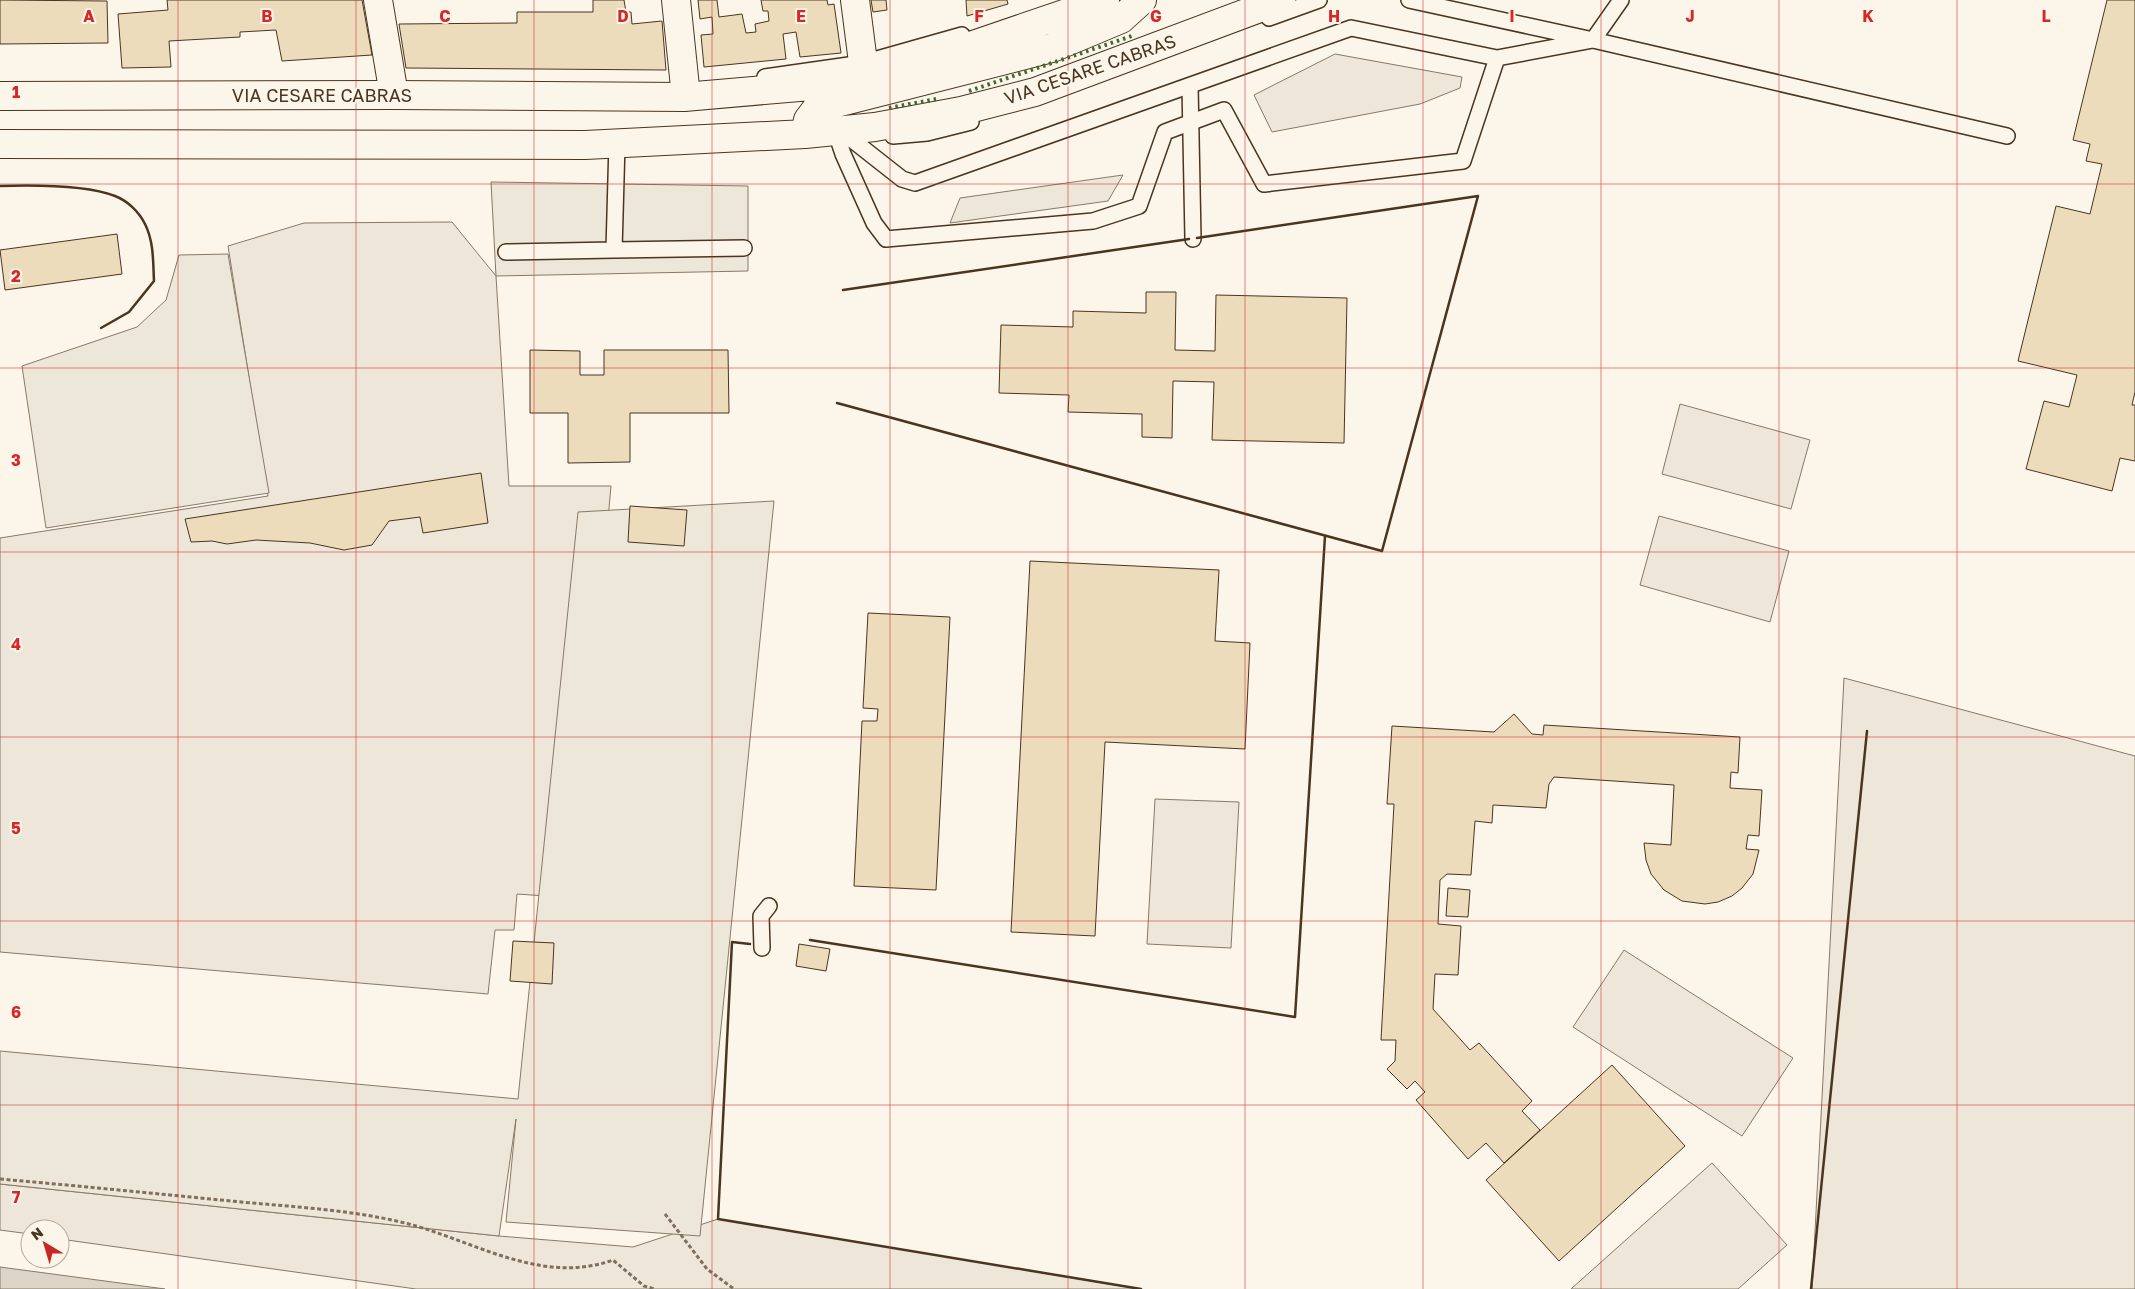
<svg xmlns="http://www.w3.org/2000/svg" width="2135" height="1289" viewBox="0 0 2135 1289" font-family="'Golos Text',sans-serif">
  <rect width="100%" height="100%" fill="#fbf6e9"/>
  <path fill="#ede6d9" stroke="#887966" d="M 1335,54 L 1462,77 L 1460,88 L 1420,104 L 1272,132 L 1254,95 Z
    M 452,222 L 496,276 L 509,486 L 611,486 L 574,898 L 517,894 L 514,930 L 495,930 L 488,994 L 0,952 L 0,538 L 268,496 L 228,246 L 304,223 Z
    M 1680,404 L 1810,440 L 1791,509 L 1662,474 Z
    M 1659,516 L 1789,551 L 1770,622 L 1640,585 Z
    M 1844,678 L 2135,756 L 2135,1289 L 1812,1289 Z
    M 1155,799 L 1239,802 L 1231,948 L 1147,944 Z
    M 1624,950 L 1793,1058 L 1742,1136 L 1573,1027 Z
    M 1712,1163 L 1787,1245 L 1738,1289 L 1571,1289 Z
    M 0,1184 L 499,1236 L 633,1247 L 718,1219 L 1139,1289 L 416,1289 L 60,1239 L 60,1229 L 30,1229 L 30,1234 L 0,1230 Z"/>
  <path fill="#ede7d9" stroke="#887966" d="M 1123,175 L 1108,201 L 950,223 L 960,198 Z
    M 491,182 L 748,186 L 748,271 L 496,276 Z
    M 228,254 L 269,493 L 46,528 L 22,366 L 137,327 L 166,300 L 179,255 Z
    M 774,501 L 700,1236 L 506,1222 L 516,1119 L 499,1236 L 0,1184 L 0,1051 L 518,1099 L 578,512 Z"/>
  <path fill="#dcd4c6" stroke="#887966" d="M 0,1267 L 165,1289 L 0,1289 Z"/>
  <path fill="#ecdcbc" stroke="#4a3520" d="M 0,0 L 107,1 L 108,43 L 0,44 Z
    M 167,0 L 362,0 L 372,55 L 282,61 L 276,30 L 240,32 L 240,37 L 169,41 L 171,67 L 122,68 L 118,14 L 168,10 Z
    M 593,0 L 624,0 L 626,12 L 631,12 L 632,24 L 662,21 L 666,70 L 406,68 L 399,24 L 517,23 L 517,12 L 593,12 Z
    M 698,0 L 717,0 L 719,17 L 742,14 L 746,33 L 756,32 L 755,24 L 769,21 L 768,11 L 763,11 L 761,0 L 827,0 L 828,5 L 834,4 L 841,53 L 800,57 L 796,32 L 783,34 L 786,59 L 704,67 L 701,35 L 713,34 L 712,17 L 700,19 Z
    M 871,0 L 886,0 L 887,10 L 873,12 Z
    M 966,0 L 1007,0 L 1008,4 L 967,16 Z
    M 2107,0 L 2135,0 L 2135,392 L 2132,405 L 2135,405 L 2135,461 L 2120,458 L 2112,491 L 2026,469 L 2044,401 L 2069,407 L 2077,375 L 2018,361 L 2056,206 L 2090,214 L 2102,164 L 2086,161 L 2090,144 L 2073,140 Z
    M 117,234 L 122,274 L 5,290 L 0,250 Z
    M 1146,292 L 1176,292 L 1175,350 L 1215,351 L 1216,295 L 1347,298 L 1344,443 L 1212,440 L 1214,382 L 1173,381 L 1172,438 L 1142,437 L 1142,414 L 1068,412 L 1069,395 L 999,393 L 1001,325 L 1073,327 L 1073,311 L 1146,313 Z
    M 530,350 L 580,351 L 580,375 L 604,375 L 604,350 L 728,350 L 729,413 L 630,413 L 630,462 L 568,463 L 568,413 L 530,413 Z
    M 481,473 L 488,523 L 423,533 L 420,517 L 389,521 L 372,545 L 344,550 L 310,543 L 256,540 L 227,544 L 212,541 L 191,542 L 185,519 Z
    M 630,506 L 687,510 L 684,546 L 628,542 Z
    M 1030,561 L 1219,570 L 1215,641 L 1250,643 L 1245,749 L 1105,742 L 1095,936 L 1011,932 Z
    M 868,613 L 950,617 L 936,890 L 854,886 L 862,721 L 877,721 L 878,709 L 863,708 Z
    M 1514,714 L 1532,734 L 1543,735 L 1544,725 L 1740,737 L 1738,773 L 1731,772 L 1730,788 L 1762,790 L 1759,836 L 1748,835 L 1746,849 L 1759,850 L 1753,874 L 1742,888 L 1732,896 L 1718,902 L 1705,904 L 1682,901 L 1664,890 L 1651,874 L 1646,860 L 1644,843 L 1671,845 L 1674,785 L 1554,777 L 1549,784 L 1546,808 L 1493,805 L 1492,823 L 1475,821 L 1471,875 L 1447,874 L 1440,880 L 1438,924 L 1461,926 L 1458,975 L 1435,974 L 1433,1009 L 1470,1050 L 1479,1043 L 1532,1101 L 1522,1111 L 1540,1130 L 1504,1163 L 1486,1143 L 1468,1159 L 1416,1100 L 1425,1092 L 1415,1081 L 1407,1089 L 1387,1069 L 1395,1061 L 1396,1040 L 1381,1040 L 1394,804 L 1387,804 L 1392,726 L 1494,732 Z
    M 1448,888 L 1470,890 L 1468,917 L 1446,916 Z
    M 513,941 L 554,943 L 552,984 L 510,981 Z
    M 799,944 L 830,949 L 826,971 L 796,966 Z
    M 1612,1065 L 1685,1146 L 1559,1261 L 1486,1180 Z"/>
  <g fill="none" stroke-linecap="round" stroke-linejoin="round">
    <defs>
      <path id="lane" d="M 1409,0 L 1593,40 L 2007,136
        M 1269,18 L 1319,0
        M 765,77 L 863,63 L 962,35
        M 1190,86 L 1193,239
        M 839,130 L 839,142 L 843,154 L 874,223 L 886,239 L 1093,221 L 1139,206 L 1165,132 L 1224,110 L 1264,184 L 1463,161 L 1497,58 L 1593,40 L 1621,0
        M 841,131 L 902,179 L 915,183 L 1351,28 L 1497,58
        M 893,136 L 927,133 L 971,122
        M 617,143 L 614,250 L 744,248
        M 506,252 L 614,250
        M 762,948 L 761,916 L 769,906"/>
      <path id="street" d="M 378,0 L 394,95
        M 676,0 L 685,87 L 684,97
        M 855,0 L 865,78"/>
      <path id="secondary" d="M 0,96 L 394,95 L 684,97 L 811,86 L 865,78 L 944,55 L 1105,0
        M 805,134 L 808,120 L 817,108 L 1052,48 L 1121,19 L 1142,0
        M 0,144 L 585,145 L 805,134 L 875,127 L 961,111 L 1035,92 L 1281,0"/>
    </defs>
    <use href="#lane" stroke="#4a3520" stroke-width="18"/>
    <use href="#street" stroke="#4a3520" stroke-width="30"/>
    <use href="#secondary" stroke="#4a3520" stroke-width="30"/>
    <path stroke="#7f6f5c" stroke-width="3" stroke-dasharray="4 2.5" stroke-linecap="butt" d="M 0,1179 C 80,1186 160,1194 241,1202 C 296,1207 352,1210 405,1223 C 473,1240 541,1286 613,1260 L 644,1286 L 655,1289
      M 665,1214 L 707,1269 L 734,1289"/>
    <use href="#lane" stroke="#fbf6e9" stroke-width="15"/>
    <use href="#street" stroke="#fbf6e9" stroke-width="28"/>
    <use href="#secondary" stroke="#fbf6e9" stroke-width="28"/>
    <path stroke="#436837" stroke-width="4" stroke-dasharray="2.5 4" stroke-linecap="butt" d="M 969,91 L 1132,36
      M 889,108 L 936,99"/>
    <path stroke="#4a3520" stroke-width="2.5" d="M 0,186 C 32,185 86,185 115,196 C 128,201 139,212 145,224 C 154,242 153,262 154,281 L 129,312 L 101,328
      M 843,290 L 1189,239
      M 837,403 L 1382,551 L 1478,196 L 1197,238
      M 810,940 L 1295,1017 L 1325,536
      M 750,944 L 732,942 L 718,1219 L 1141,1289
      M 1811,1289 L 1867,731"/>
  </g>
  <path fill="none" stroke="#d62828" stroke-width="1" stroke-opacity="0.55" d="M 178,0 L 178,1289M 356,0 L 356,1289M 534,0 L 534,1289M 712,0 L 712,1289M 890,0 L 890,1289M 1068,0 L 1068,1289M 1245,0 L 1245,1289M 1423,0 L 1423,1289M 1601,0 L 1601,1289M 1779,0 L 1779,1289M 1957,0 L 1957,1289M 0,184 L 2135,184M 0,368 L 2135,368M 0,552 L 2135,552M 0,737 L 2135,737M 0,921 L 2135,921M 0,1105 L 2135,1105"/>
  <g text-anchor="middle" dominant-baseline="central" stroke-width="4" stroke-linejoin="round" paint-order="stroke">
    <g font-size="18" fill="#4a3520" stroke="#fbf6e9">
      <text transform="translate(1090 69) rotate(-19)">VIA CESARE CABRAS</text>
      <text x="322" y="95">VIA CESARE CABRAS</text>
    </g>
  </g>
  <g font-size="16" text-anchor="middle" font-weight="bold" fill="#d62828" stroke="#fbf6e9" stroke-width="4" stroke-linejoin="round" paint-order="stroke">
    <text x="89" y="22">A</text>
    <text x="267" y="22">B</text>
    <text x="445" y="22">C</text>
    <text x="623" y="22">D</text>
    <text x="801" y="22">E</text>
    <text x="979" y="22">F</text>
    <text x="1156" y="22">G</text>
    <text x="1334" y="22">H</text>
    <text x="1512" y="22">I</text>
    <text x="1690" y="22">J</text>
    <text x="1868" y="22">K</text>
    <text x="2046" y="22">L</text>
    <text x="16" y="98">1</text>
    <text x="16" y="282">2</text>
    <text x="16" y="466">3</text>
    <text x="16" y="650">4</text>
    <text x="16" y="834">5</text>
    <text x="16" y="1018">6</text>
    <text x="16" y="1203">7</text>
  </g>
  <g transform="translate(45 1244) rotate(322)"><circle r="24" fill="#fbf6e9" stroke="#b4a999"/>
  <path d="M0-4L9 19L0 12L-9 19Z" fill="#c62828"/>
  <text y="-8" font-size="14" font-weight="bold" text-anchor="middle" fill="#4a3520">N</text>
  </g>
</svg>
